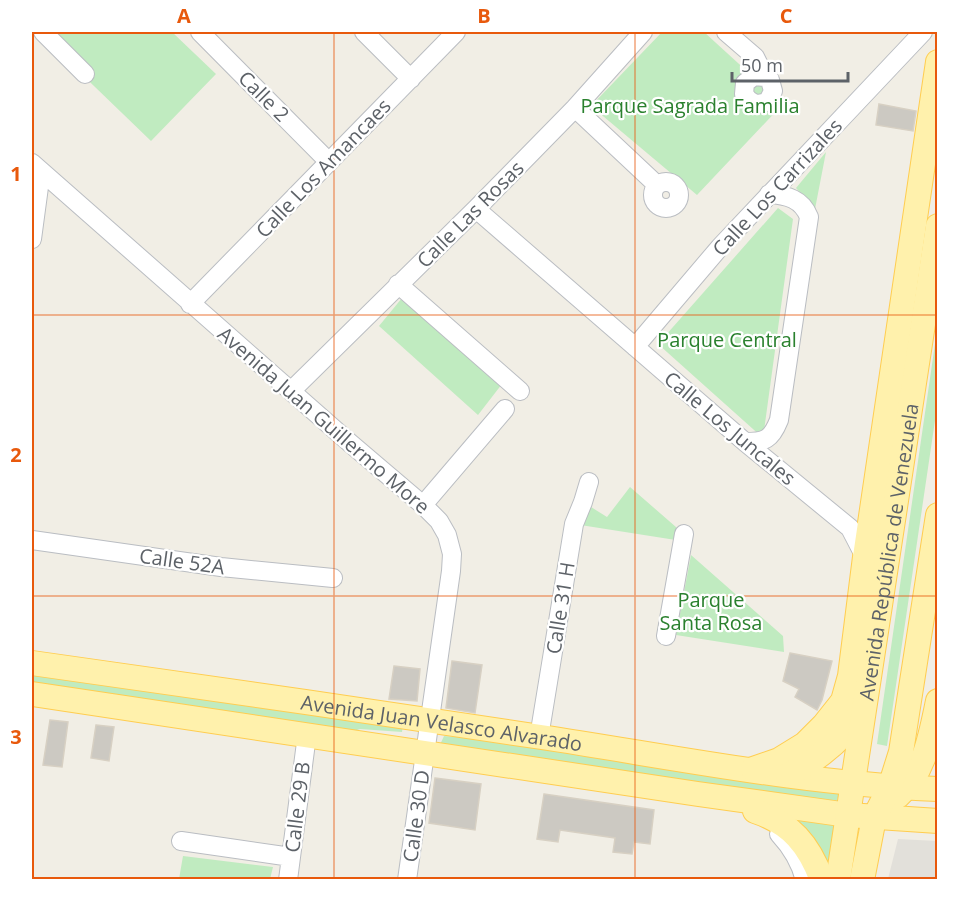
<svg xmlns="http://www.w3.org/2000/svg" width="969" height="911" viewBox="0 0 969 911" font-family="'Open Sans',sans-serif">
  <rect width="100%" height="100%" fill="#f1eee5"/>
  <path fill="#e2e0da" d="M 898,839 L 937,841 L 937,879 L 888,879 Z"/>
  <path fill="#c0ebc0" d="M 38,32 L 172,32 L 216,74 L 151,141 Z
    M 662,32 L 704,32 L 783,104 L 697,195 L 591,106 Z
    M 826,152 L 815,209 L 796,188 Z
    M 778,208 L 793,219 L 763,438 L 658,344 Z
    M 402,298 L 502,384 L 478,415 L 379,326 Z
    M 937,330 L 937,407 L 887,746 L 877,744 Z
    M 630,487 L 684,534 L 682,541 L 574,524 L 583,502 L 607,517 Z
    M 691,555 L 783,636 L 784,652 L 676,635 Z
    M 32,671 L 403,724 L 402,732 L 360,729 L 345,734 L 32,686 Z
    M 444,736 L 495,740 L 840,792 L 834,808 L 438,749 Z
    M 792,818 L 835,823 L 829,869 Z
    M 183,856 L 273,867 L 270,879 L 179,879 Z"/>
  <path fill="#ccc9c2" stroke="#d7d0c3" stroke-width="1.5" d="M 879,104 L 916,111 L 913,131 L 876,125 Z
    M 790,653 L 832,661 L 822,700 L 817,710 L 795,697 L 799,689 L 783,681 Z
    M 452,661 L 482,665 L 475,713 L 446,708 Z
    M 394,666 L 420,669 L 417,701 L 389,699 Z
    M 50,720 L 68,722 L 62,767 L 43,765 Z
    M 96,725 L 114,727 L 109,761 L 91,758 Z
    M 435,778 L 481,784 L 475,830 L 429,823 Z
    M 544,794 L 654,810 L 650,844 L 634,842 L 632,854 L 613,852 L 615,838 L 560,830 L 558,842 L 537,839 Z"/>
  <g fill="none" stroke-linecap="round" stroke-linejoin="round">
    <defs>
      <path id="minor" d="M 43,32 L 85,74
        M 200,32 L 328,161
        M 364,32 L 411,79
        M 726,32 L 755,57 L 765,77 L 770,80 L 773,91 L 768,101 C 758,106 750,104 744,94 L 745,83 L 754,76 L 765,77
        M 575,108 L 657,185
        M 32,163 L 350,443 L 423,505 L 439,521 L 447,535 L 452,554 L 451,571 L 407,880
        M653 195a13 13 0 1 1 26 0a13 13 0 1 1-26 0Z
        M 476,209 L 745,442 L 850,528 L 865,557
        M 32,239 L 41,172
        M 398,284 L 520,391
        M 190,304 L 456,32
        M 635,347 L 720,247 L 923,32
        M 291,391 L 476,209 L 575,108 L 643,32
        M 745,442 C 765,442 771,440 779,420 L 809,217 C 802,199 787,195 769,194
        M 423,505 L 505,409
        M 32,540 L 221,567 L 333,578
        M 666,636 L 684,534
        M 539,737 L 574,524 L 583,502 L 589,482
        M 779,834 C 792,848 800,861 805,880
        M 181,841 L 291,857
        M 288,880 L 307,735"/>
      <g id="major">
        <path id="s1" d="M 32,663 C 201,687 372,711 541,737 C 673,757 804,784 938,789"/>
        <path d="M 32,694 L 698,794 L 848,815 L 938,821"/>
        <path d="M 753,769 L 779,760 L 805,744 L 824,725 L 843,701 L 850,676 L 865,557 L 938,62"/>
        <path d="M 788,775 C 819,759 844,739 863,709"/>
        <path d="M 898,796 C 925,772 931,734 938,701"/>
        <path d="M 755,811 C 791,823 809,845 822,880"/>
        <path id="s2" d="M 838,880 L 938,226"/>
        <path d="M 862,880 L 874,818 L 890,787 L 901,752 L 938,515"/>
      </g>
    </defs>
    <use href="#minor" stroke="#babdc2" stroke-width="20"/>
    <use href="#major" stroke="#ffcd50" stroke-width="26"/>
    <use href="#minor" stroke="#fff" stroke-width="18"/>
    <use href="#major" stroke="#fff1ac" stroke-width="24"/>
  </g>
  <path fill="none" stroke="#e8590c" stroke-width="1.5" stroke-opacity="0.55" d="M 334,32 L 334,880M 635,32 L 635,880M 32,315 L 938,315M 32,596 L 938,596"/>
  <g text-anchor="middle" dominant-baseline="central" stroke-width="4.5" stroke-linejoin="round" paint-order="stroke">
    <g font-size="20" fill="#5d6268" stroke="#fff">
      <text transform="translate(264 96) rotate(45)">Calle 2</text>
      <text transform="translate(323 168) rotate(-46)">Calle Los Amancaes</text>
      <text transform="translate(777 187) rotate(-47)">Calle Los Carrizales</text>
      <text transform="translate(470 214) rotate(-45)">Calle Las Rosas</text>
      <text transform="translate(324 420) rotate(41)">Avenida Juan Guillermo More</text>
      <text transform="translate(730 428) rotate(40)">Calle Los Juncales</text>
      <text stroke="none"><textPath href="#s2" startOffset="332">Avenida República de Venezuela</textPath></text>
      <text transform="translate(182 561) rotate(8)">Calle 52A</text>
      <text transform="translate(560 608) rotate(-81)">Calle 31 H</text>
      <text stroke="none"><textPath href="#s1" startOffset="414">Avenida Juan Velasco Alvarado</textPath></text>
      <text transform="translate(297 807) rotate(-83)">Calle 29 B</text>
      <text transform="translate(416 816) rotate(-82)">Calle 30 D</text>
    </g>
    <g font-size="20" fill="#2a812e" stroke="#fff">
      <text x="690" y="105">Parque Sagrada Familia</text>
      <text x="727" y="339">Parque Central</text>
      <text x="711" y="599">Parque<tspan x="711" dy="23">Santa Rosa</tspan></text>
    </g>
  </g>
  <rect width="969" height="911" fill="none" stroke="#ffffff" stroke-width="66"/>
  <path d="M732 72v9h116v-9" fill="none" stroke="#5d6268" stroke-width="3"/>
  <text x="741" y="72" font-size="18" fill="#5d6268" stroke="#ffffff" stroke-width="4.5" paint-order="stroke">50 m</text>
  <rect x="33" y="33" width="903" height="845" fill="none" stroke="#e8590c" stroke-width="2"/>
  <g font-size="20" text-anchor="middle" font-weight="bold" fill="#e8590c">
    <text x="184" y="23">A</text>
    <text x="484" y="23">B</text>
    <text x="786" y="23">C</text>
    <text x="16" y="181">1</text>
    <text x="16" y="462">2</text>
    <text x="16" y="744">3</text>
  </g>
</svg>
